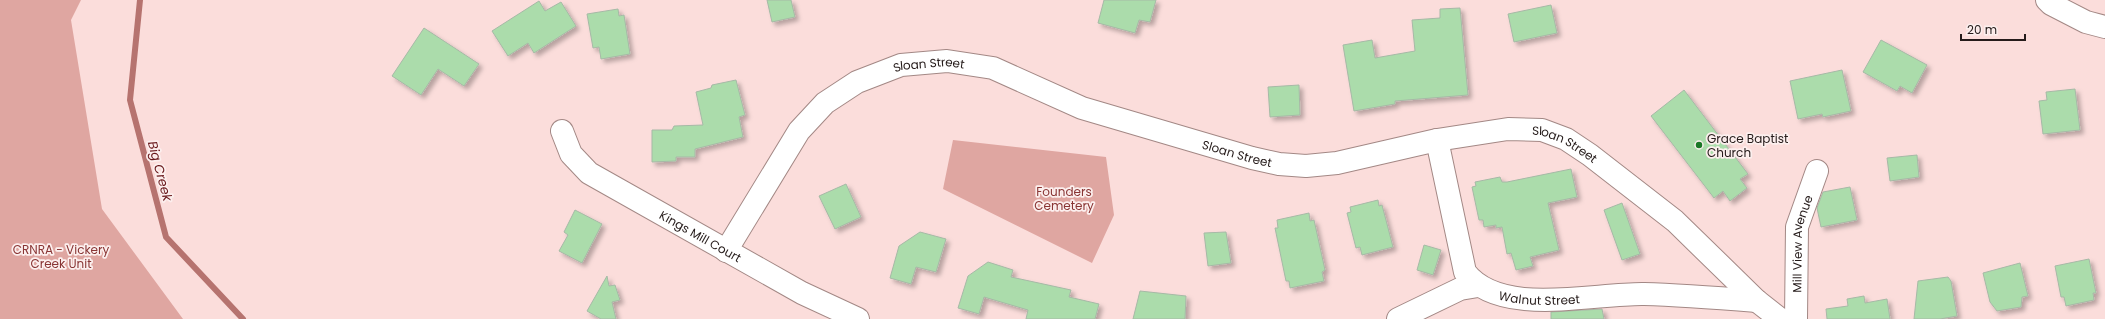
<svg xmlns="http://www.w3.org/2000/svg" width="2105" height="319" viewBox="0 0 2105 319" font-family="Poppins,sans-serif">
  <defs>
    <filter id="shadow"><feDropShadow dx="3.5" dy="3.5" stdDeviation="2" flood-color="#0004"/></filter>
  </defs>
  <rect width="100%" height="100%" fill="#fbdddb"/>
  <path fill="#dfa6a1" d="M 0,0 L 81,0 L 71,20 L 102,209 L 183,319 L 0,319 Z
    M 953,140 L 1106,157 L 1114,215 L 1092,263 L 943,189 Z"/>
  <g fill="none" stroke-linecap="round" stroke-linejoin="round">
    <path stroke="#b6736f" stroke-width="6" d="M 140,0 L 130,100 L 166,237 L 243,319"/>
  </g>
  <path fill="#abdcab" stroke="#a6b9a6" filter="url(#shadow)" d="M 767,0 L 791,0 L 795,17 L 772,22 Z
    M 1104,0 L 1156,0 L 1150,22 L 1139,20 L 1135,33 L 1098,23 Z
    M 539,1 L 545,11 L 561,2 L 576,26 L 534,53 L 528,43 L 508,56 L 492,31 Z
    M 1551,5 L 1557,33 L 1514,42 L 1508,14 Z
    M 1460,8 L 1468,95 L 1395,101 L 1395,104 L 1354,111 L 1343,45 L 1372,40 L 1375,58 L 1415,51 L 1412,20 L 1440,18 L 1440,9 Z
    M 618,9 L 619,16 L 624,15 L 630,54 L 601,59 L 599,47 L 593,48 L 587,14 Z
    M 424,28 L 479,64 L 464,86 L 438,69 L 421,95 L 392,76 Z
    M 1881,40 L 1927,65 L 1912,93 L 1900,86 L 1897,91 L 1863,72 Z
    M 1842,70 L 1851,111 L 1823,117 L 1822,114 L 1798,119 L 1790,81 Z
    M 736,80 L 745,115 L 739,117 L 743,137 L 695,149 L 695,157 L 676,157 L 676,161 L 652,162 L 652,130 L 672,130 L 674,126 L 703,125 L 696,92 L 711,88 L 712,85 Z
    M 1299,85 L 1300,115 L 1270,117 L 1268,87 Z
    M 2075,89 L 2080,130 L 2043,134 L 2039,101 L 2047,100 L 2046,92 Z
    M 1684,90 L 1748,174 L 1740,179 L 1747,188 L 1730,201 L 1723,191 L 1714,198 L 1651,116 Z
    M 1917,155 L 1919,177 L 1890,181 L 1887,158 Z
    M 1571,169 L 1577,197 L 1548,203 L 1559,250 L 1530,257 L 1533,266 L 1516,270 L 1511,253 L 1507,254 L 1502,227 L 1496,228 L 1496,225 L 1484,227 L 1483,220 L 1479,220 L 1472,187 L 1476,186 L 1475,182 L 1500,177 L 1502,182 L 1507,182 Z
    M 846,184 L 861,217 L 835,229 L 819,196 Z
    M 1850,187 L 1857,220 L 1821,227 L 1817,208 L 1823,192 Z
    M 1378,200 L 1379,206 L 1382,205 L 1393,247 L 1362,255 L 1360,247 L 1356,248 L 1347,213 L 1351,212 L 1350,207 Z
    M 1622,203 L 1640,254 L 1622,260 L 1604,210 Z
    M 575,210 L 602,224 L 582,263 L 559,251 L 568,235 L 564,232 Z
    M 1309,213 L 1310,221 L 1314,220 L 1325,270 L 1322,272 L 1324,281 L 1290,288 L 1289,281 L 1286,281 L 1275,228 L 1278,228 L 1277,220 Z
    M 920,232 L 946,239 L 936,272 L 916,267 L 911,284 L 890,278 L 899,246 Z
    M 1226,232 L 1231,263 L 1208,266 L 1204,233 Z
    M 1424,245 L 1441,250 L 1433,275 L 1417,270 Z
    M 2089,259 L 2096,293 L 2093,293 L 2094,300 L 2066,306 L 2064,297 L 2061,297 L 2055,266 Z
    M 988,262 L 1013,270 L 1011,277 L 1071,290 L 1069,297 L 1099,304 L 1095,319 L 1026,319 L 1028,310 L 984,297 L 979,314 L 958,308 L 968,276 Z
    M 2020,263 L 2028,296 L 2022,297 L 2021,307 L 1997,311 L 1990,302 L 1983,273 Z
    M 607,276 L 609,286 L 615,285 L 620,300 L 612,302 L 616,319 L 601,319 L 587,311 Z
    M 1948,277 L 1951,281 L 1957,316 L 1940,319 L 1914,319 L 1918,281 Z
    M 1140,291 L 1186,296 L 1185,319 L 1133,319 Z
    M 1864,296 L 1865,303 L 1887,299 L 1890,319 L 1827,319 L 1826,309 L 1848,306 L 1847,299 Z
    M 1602,309 L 1604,319 L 1551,319 L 1551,312 Z"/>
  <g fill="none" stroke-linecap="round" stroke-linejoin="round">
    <defs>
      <g id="minor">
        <path d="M 2047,0 L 2051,4 L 2086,22 L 2105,27"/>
        <path id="s1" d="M 562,131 L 571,154 L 589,173 L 802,293 L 858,319"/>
        <path id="s2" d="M 1437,140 L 1465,272 C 1500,318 1593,293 1644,294 C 1681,295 1719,298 1757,301"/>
        <path id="s3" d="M 726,251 L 799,131 L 825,103 L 857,82 L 901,65 L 947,61 L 993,68 L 1082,108 L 1252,158 L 1279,164 L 1306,166 L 1337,163 L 1437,140 L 1508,129 L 1542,130 L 1566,139 L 1590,155 L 1675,221 L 1757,301 L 1780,319"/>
        <path d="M 1398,319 L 1460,289 L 1478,286"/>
        <path id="s4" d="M 1796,319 L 1797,227 L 1817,171"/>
      </g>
    </defs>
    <use href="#minor" stroke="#a38885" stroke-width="24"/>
    <use href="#minor" stroke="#fff" stroke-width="22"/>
  </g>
  <circle fill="#1a7726" stroke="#fcefee" stroke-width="1.5" cx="1699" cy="145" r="4"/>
  <g text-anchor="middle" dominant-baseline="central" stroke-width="3.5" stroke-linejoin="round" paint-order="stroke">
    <g font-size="12" fill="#251b1a" stroke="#fcefee">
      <text stroke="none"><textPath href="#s3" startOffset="292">Sloan Street</textPath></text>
      <text stroke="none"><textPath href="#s3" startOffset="952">Sloan Street</textPath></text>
      <text stroke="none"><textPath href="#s3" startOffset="616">Sloan Street</textPath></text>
      <text stroke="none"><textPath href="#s1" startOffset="179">Kings Mill Court</textPath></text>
      <text stroke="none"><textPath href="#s4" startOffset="76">Mill View Avenue</textPath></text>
      <text stroke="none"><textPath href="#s2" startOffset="217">Walnut Street</textPath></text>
    </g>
    <g font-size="12" fill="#251b1a" stroke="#fcefee" text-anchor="start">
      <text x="1707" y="138">Grace Baptist<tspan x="1707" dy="14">Church</tspan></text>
    </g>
    <g font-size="12" fill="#893534" stroke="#fcefee">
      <text x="1064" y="191">Founders<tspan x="1064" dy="14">Cemetery</tspan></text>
      <text x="61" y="249">CRNRA - Vickery<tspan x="61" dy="14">Creek Unit</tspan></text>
    </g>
    <g font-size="13" font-style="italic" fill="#68171a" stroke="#fcefee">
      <text transform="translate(160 171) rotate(75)">Big Creek</text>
    </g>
  </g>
  <path d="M1961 34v6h64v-6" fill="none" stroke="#251b1a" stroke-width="2"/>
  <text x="1967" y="34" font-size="12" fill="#251b1a" stroke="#fcefee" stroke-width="3" paint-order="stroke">20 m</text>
</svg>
